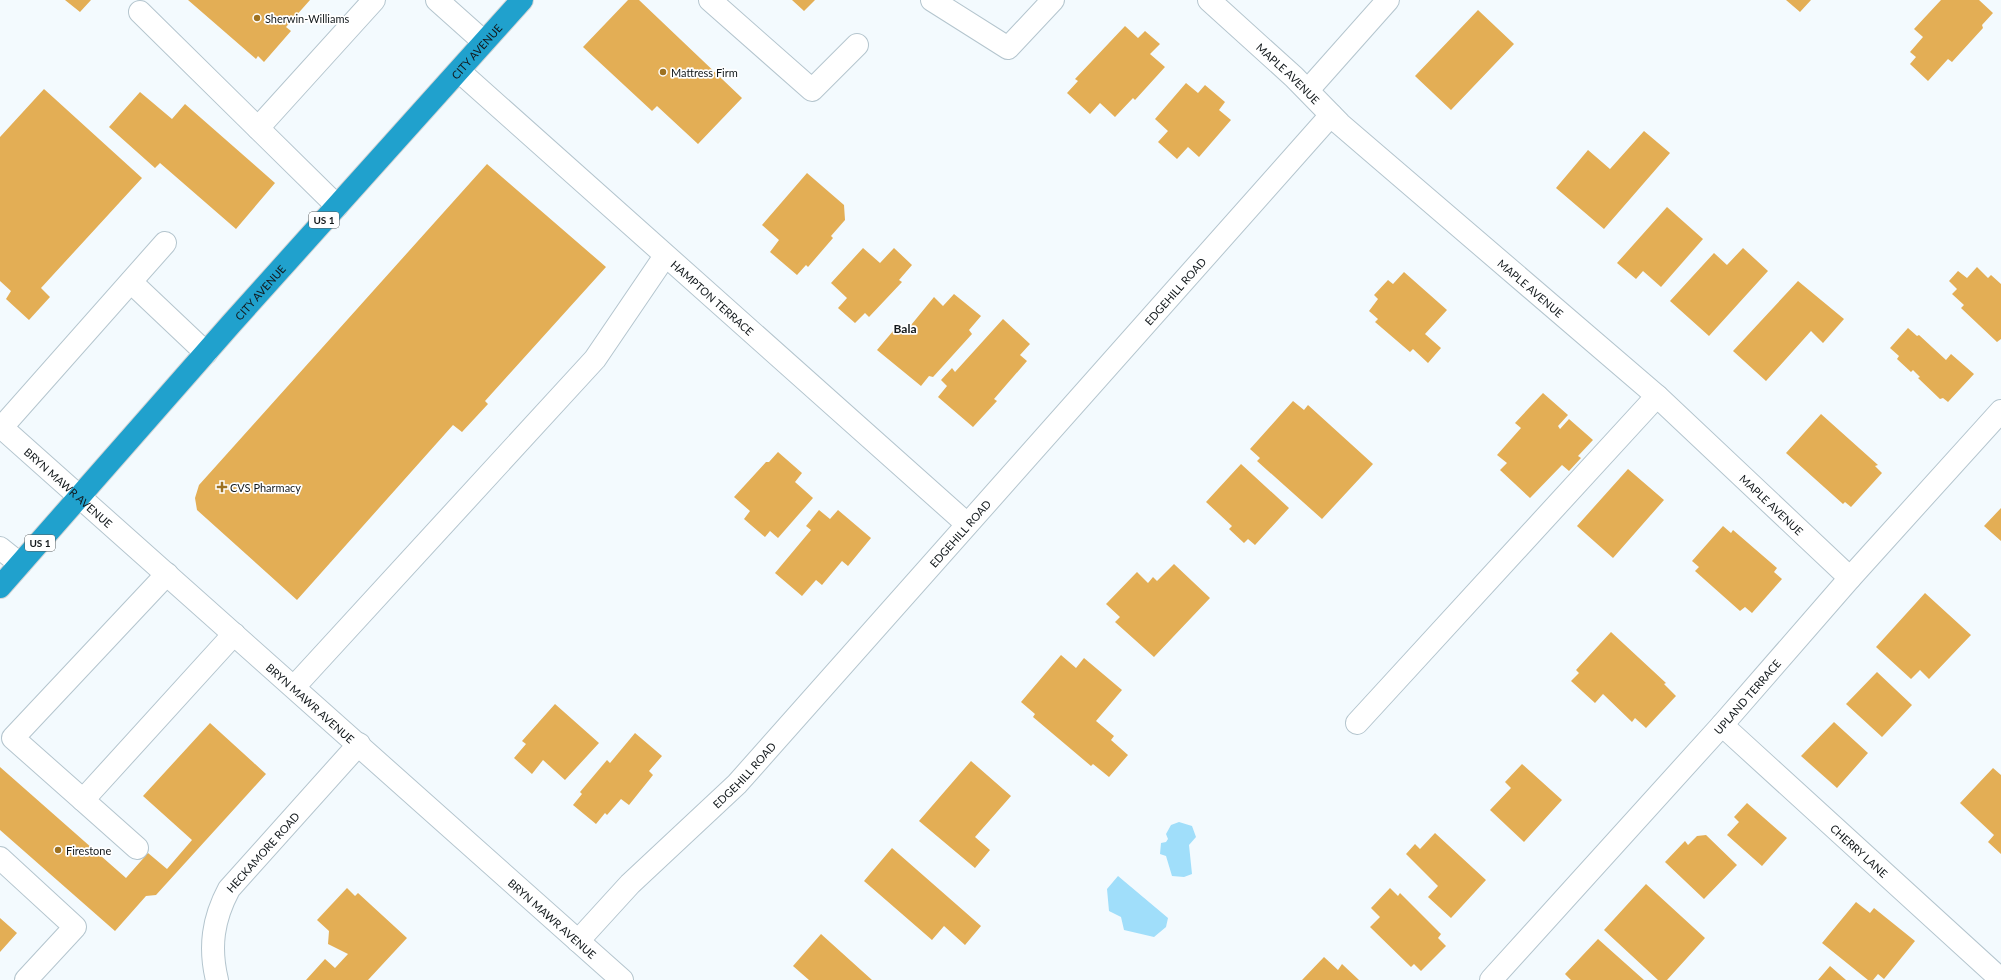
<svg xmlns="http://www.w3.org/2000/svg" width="2001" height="980" viewBox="0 0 2001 980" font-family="Lato,sans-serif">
  <rect width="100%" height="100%" fill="#f3fafe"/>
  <path fill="#a0defa" d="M 1179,822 L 1192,826 L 1196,837 L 1189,845 L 1192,874 L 1184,877 L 1172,876 L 1166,856 L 1160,854 L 1161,843 L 1166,842 L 1168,839 L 1166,834 L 1171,825 Z
    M 1118,876 L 1168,918 L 1166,927 L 1154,937 L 1124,930 L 1121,917 L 1109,911 L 1107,889 Z"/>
  <path fill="#e3ae55" d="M 65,0 L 91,0 L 80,12 Z
    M 188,0 L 310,0 L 286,27 L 291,31 L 264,62 L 258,56 L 256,59 Z
    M 628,0 L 639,0 L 742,98 L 698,144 L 657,106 L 652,111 L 583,47 Z
    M 792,0 L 815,0 L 804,11 Z
    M 1786,0 L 1811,0 L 1800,12 Z
    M 1941,0 L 1979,0 L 1993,13 L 1982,25 L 1983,28 L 1952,62 L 1948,59 L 1928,81 L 1910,64 L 1916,57 L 1910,52 L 1923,37 L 1914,29 Z
    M 1478,10 L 1514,44 L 1451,110 L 1415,76 Z
    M 1125,26 L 1138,38 L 1145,31 L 1160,44 L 1150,54 L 1165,67 L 1135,100 L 1133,98 L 1115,117 L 1100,103 L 1090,114 L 1067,93 L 1078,81 L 1075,79 Z
    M 1186,83 L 1198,93 L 1205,85 L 1225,102 L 1219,110 L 1231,120 L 1199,157 L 1188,147 L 1177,159 L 1158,142 L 1168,131 L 1155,119 Z
    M 44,89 L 142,178 L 41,288 L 50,297 L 29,320 L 6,299 L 11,291 L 0,281 L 0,137 Z
    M 140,92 L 172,119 L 185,104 L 275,183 L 236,229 L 160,163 L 155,168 L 109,127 Z
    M 1644,131 L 1670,153 L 1604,229 L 1556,188 L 1588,150 L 1610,169 Z
    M 487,164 L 606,267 L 485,401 L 488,404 L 462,432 L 453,425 L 297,600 L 197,510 L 195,498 L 199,485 Z
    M 807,173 L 844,205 L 845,220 L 831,236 L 833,238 L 808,267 L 806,265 L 797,275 L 770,252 L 779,240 L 762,225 Z
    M 1667,207 L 1703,239 L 1661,287 L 1643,271 L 1636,279 L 1617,263 Z
    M 863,248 L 880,263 L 894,248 L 912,265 L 899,280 L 902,282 L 869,317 L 865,313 L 855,323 L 838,308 L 847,298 L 831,283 Z
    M 1743,248 L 1768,271 L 1709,336 L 1670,301 L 1714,253 L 1727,265 Z
    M 1977,267 L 1988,278 L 1991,275 L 2001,284 L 2001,339 L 1997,342 L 1961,308 L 1964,305 L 1952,294 L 1957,289 L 1949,281 L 1958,271 L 1967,278 Z
    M 1404,272 L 1447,310 L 1425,334 L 1441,348 L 1428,363 L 1413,349 L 1410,352 L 1375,322 L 1378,319 L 1369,311 L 1378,299 L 1374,295 L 1388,280 L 1393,284 Z
    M 1798,281 L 1844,319 L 1823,343 L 1811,331 L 1766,381 L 1733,351 Z
    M 954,294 L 981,316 L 969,330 L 972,334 L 933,377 L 929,376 L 921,386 L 877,350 L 899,324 L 907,330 L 934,297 L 943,306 Z
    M 1003,319 L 1030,344 L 1020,355 L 1027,361 L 994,399 L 997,401 L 973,427 L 938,397 L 947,386 L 941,380 L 952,368 L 955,372 Z
    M 1908,328 L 1917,336 L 1919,335 L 1946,360 L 1951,354 L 1974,374 L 1948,402 L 1943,398 L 1940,399 L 1918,378 L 1920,377 L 1913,370 L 1911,372 L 1897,359 L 1899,356 L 1890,348 Z
    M 1543,393 L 1568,415 L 1558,426 L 1560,429 L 1569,419 L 1593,440 L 1578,456 L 1581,458 L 1569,471 L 1562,465 L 1530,498 L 1500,470 L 1507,463 L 1497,455 L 1521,428 L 1515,423 Z
    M 1293,401 L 1304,410 L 1308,405 L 1373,464 L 1322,519 L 1257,461 L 1260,458 L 1250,449 Z
    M 1821,414 L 1878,465 L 1875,466 L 1882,473 L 1851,507 L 1845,502 L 1843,504 L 1786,453 Z
    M 778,452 L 802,473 L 795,482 L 813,498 L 778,538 L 770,531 L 765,537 L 744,519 L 750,511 L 734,497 L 766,462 L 769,462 Z
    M 1241,464 L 1289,508 L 1255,545 L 1248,539 L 1244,543 L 1229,529 L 1232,526 L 1206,502 Z
    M 1628,469 L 1664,500 L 1613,558 L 1577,526 Z
    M 2001,508 L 2001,541 L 1984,526 Z
    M 819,510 L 830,519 L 838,510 L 871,538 L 848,566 L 842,561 L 822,585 L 816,580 L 802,596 L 775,573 L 811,530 L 806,526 Z
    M 1723,526 L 1731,533 L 1733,530 L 1777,568 L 1774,572 L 1782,579 L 1752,613 L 1745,607 L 1740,611 L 1695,571 L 1699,567 L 1692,561 Z
    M 1174,564 L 1210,598 L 1154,657 L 1115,622 L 1120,617 L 1106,604 L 1137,572 L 1148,583 L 1153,577 L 1157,581 Z
    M 1925,593 L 1971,635 L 1929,679 L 1920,670 L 1911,679 L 1876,647 Z
    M 1611,632 L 1666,683 L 1664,684 L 1676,696 L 1646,728 L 1635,718 L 1632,722 L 1603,694 L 1595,703 L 1571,681 L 1579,673 L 1576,670 Z
    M 1061,655 L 1076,668 L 1084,658 L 1122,690 L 1096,721 L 1114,736 L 1111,740 L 1128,755 L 1109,777 L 1093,764 L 1091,766 L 1033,717 L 1035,714 L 1021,702 Z
    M 1877,672 L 1912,705 L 1882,737 L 1846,704 Z
    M 555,704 L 599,743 L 565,780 L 543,760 L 532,774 L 514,758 L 526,744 L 522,741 Z
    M 1834,722 L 1868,753 L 1837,788 L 1801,756 Z
    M 210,723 L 266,774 L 156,895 L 146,896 L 115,931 L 0,830 L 0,767 L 126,878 L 148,853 L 167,869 L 192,840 L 143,796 Z
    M 635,733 L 662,756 L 649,771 L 653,775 L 629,805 L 621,799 L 607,815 L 605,813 L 596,824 L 573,805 L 582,794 L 580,792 L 607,760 L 610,763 Z
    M 971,761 L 1011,796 L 975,837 L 990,850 L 975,868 L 919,821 Z
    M 1522,764 L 1562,800 L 1524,842 L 1490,810 L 1511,788 L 1505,782 Z
    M 1993,768 L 2001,775 L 2001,854 L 1988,842 L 1994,835 L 1960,803 Z
    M 1747,803 L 1787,838 L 1762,866 L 1727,835 L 1739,822 L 1734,817 Z
    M 1435,833 L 1486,880 L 1451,918 L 1428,897 L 1438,886 L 1406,854 L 1415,844 L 1420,849 Z
    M 1706,835 L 1737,865 L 1704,899 L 1665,862 L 1685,841 L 1688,845 L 1697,836 Z
    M 892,848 L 981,926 L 965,945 L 944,926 L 932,940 L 864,881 Z
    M 1646,884 L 1705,938 L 1667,980 L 1658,980 L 1604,930 Z
    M 347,888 L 355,896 L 358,893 L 407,938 L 368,980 L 306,980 L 325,959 L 335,968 L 348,954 L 328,944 L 329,931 L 317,920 Z
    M 1390,888 L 1398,896 L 1400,893 L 1441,934 L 1438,938 L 1446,946 L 1421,971 L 1414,964 L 1411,967 L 1370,927 L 1380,917 L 1371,908 Z
    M 1856,902 L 1870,913 L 1874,908 L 1915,941 L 1884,979 L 1878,974 L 1873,980 L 1868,980 L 1822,943 Z
    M 0,918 L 17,933 L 0,952 Z
    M 821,934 L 872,980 L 809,980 L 793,966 Z
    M 1598,939 L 1644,980 L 1571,980 L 1565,974 Z
    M 1324,957 L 1338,970 L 1342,964 L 1359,980 L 1302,980 Z
    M 1830,966 L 1846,980 L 1818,980 Z"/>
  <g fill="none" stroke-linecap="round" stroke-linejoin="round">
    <defs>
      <g id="minor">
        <path d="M 437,0 L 484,42"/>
        <path d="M 710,0 L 812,90 L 857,45"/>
        <path d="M 932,0 L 1008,48 L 1053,0"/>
        <path id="s1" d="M 1209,0 L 1294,77 L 1340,124 L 1657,396 L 1850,578"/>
        <path d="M 140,12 L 337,206"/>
        <path id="s2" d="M 459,71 L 967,524"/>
        <path d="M 1308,90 L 1388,0"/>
        <path d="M 258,128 L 374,0"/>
        <path d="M 131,282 L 206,353"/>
        <path id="s3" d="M 0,426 L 622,980"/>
        <path d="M 2,427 L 165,243"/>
        <path d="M 0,548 L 20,564"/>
        <path d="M 167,574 L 13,738 L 83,800 L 234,634"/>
        <path d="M 294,687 L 595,359 L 665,256"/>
        <path d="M 1357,723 L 1657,396"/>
        <path id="s4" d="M 1722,725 L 1996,975"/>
        <path d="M 83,800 L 137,848"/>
        <path d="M 0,858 L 75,927 L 26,980"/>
        <path id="s5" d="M 578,941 L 630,884 L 737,784 L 1331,115"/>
        <path id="s6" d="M 217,980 C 209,947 213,919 229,889 L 359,744"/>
        <path id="s7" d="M 1491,980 L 1722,725 L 1850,578 L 2001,411"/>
      </g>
      <g id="highway">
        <path id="s8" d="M 0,587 L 231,324 L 522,0"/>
      </g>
    </defs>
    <use href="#minor" stroke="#b4c5ce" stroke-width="24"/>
    <use href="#highway" stroke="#d4d5d6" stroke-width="24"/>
    <use href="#minor" stroke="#fff" stroke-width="22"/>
    <use href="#highway" stroke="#20a1cd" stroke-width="22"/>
  </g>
  <g fill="#9e7222" stroke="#fff" stroke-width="1.5">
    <circle cx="257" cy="18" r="4"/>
    <circle cx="663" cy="72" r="4"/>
    <path d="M220 481h4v4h4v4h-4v4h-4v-4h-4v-4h4z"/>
    <circle cx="58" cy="850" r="4"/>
  </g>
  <g text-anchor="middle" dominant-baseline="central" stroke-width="3.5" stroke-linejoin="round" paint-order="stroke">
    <g fill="#fff" stroke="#595d5f" stroke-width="1">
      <rect x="309" y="212" width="30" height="16" rx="3"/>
      <rect x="25" y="535" width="30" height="16" rx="3"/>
    </g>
    <g font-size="10" font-weight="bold" fill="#12181b">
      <text x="324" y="220">US 1</text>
      <text x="40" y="543">US 1</text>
    </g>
    <g font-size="11" fill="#12181b" stroke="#fff" text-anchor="start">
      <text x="265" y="18">Sherwin-Williams</text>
      <text x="671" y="72">Mattress Firm</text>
      <text x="230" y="487">CVS Pharmacy</text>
      <text x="66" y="850">Firestone</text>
    </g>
    <g font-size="11" fill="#12181b" stroke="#fff">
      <text stroke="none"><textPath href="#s8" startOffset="717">CITY AVENUE</textPath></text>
      <text stroke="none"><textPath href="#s1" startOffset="108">MAPLE AVENUE</textPath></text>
      <text stroke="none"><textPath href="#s1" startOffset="432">MAPLE AVENUE</textPath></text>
      <text stroke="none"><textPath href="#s5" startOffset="883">EDGEHILL ROAD</textPath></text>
      <text stroke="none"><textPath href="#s8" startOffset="393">CITY AVENUE</textPath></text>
      <text stroke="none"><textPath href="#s2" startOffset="340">HAMPTON TERRACE</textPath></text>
      <text stroke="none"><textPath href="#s3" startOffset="92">BRYN MAWR AVENUE</textPath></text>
      <text stroke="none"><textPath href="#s1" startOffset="756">MAPLE AVENUE</textPath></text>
      <text stroke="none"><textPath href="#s5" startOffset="559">EDGEHILL ROAD</textPath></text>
      <text stroke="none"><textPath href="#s7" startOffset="382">UPLAND TERRACE</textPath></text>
      <text stroke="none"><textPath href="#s3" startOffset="416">BRYN MAWR AVENUE</textPath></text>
      <text stroke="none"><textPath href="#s5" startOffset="235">EDGEHILL ROAD</textPath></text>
      <text stroke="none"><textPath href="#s4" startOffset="186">CHERRY LANE</textPath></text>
      <text stroke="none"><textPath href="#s6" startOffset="144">HECKAMORE ROAD</textPath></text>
      <text stroke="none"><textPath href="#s3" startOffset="740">BRYN MAWR AVENUE</textPath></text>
    </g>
    <g font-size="12" font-weight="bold" fill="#12181b" stroke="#fff">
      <text x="905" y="328">Bala</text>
    </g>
  </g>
</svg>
